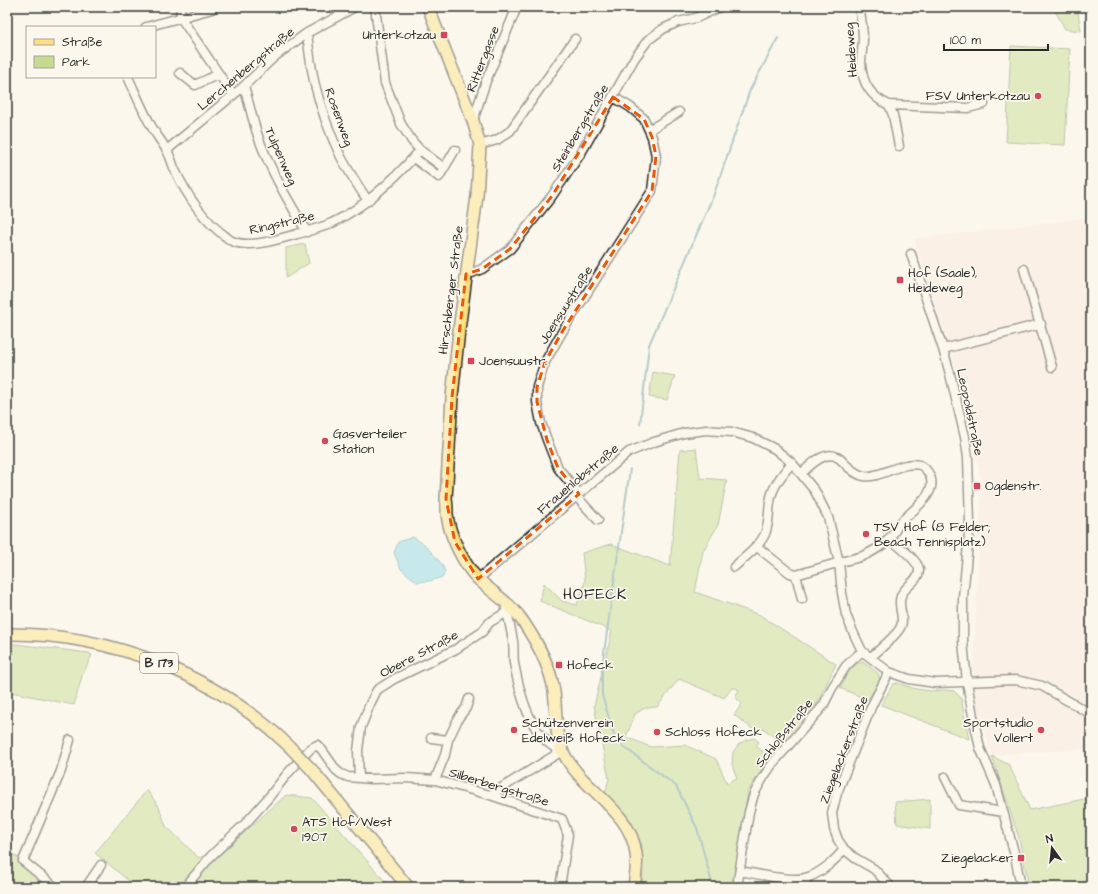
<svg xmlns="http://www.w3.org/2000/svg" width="1098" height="894" viewBox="0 0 1098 894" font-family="'Architects Daughter',sans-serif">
  <rect width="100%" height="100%" fill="#fbf7ec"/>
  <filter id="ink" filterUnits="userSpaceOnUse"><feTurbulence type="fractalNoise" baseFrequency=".025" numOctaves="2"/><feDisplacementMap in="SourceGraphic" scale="8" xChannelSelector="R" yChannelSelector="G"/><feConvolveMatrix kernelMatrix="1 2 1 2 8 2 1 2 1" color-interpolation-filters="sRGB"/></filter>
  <g filter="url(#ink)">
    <path fill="#fbe7dc" d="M 1091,217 L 1091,749 L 992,755 L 972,690 L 978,564 L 981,479 L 955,364 L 914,239 Z"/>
    <path fill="#c3da8f" stroke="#77825d" d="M 1053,7 L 1077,7 L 1081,31 L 1065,29 Z
      M 1011,46 L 1070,49 L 1065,145 L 1006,142 Z
      M 305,244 L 309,263 L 286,278 L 286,248 Z
      M 653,372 L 675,376 L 667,400 L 649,397 Z
      M 696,448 L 700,478 L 727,480 L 718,525 L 703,551 L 695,592 L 760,615 L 836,664 L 814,709 L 784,743 L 779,741 L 763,728 L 758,733 L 734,715 L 742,704 L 735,697 L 739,690 L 733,687 L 724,698 L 679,679 L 657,707 L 645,708 L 635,714 L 626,737 L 651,747 L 685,745 L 716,759 L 727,783 L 737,778 L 732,765 L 733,752 L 739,744 L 746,740 L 754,738 L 759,742 L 756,746 L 767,755 L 771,756 L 764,766 L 748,791 L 734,887 L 643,887 L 642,845 L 629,820 L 605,793 L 609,779 L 594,706 L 612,631 L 540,601 L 544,583 L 562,601 L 577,605 L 585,582 L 582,553 L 611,544 L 670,566 L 680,450 Z
      M 7,643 L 89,653 L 92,655 L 82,676 L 74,705 L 7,691 Z
      M 863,662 L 878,673 L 880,680 L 868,700 L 840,688 L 847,674 L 857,663 Z
      M 897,683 L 916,689 L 932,691 L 945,690 L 954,691 L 961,698 L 969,739 L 881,705 L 893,684 Z
      M 992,756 L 1009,765 L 1030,810 L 1084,799 L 1091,801 L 1091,887 L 1029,887 L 1019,838 Z
      M 147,790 L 159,807 L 166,826 L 199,858 L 205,855 L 180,887 L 135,887 L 135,886 L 95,853 Z
      M 286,795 L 312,798 L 390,887 L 191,887 L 213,861 Z
      M 930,799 L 930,829 L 897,824 L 895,802 Z
      M 7,850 L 23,861 L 55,887 L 7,887 Z"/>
    <path fill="#8ad8e9" stroke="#64939d" d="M 413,537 L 424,544 L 441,563 L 445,571 L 443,577 L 430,581 L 417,582 L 401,569 L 394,553 L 398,542 Z"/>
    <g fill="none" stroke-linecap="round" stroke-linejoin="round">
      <path stroke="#64939d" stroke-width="2" d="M 640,424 L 649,345 L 714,194 L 750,90 L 778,38
        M 630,469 L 602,667 L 602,695 L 616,741 L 676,786 L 697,828 L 713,887"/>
      <defs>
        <path id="minor" d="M 180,7 L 181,18 L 233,95
          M 375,7 L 385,83 L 401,124 L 412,141 L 420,150 L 444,168
          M 859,7 C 861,17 863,28 863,38 C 863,47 861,55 861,63 C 862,84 871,97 889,105 L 968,108 L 984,104
          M 146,27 L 212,9
          M 307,33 C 309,51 311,68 315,85 C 321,109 330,134 341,157 C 349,172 358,186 368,201
          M 180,73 L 195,85 L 219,74
          M 128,77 C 136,94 143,112 153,129 C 157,136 162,142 166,149 C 170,155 172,162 174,168 C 186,194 202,219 225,236 C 227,237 229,240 232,241 C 249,249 279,239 297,234 C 309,231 321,228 332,223 C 366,206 395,179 420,150
          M 244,86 C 249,103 253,122 259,139 C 271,172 289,202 307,232
          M 889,105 L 893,115 L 899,146
          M 473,121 L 486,81 L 517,7
          M 649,130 L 679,112
          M 480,145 L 497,140 L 510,131 L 575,39
          M 167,150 L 244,86 L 274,57 L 307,33 L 355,7
          M 414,158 L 439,177 L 455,150
          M 911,254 L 943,349 L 950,374 L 965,437 L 968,458 L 970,523 L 963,597 L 963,642 L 967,682 L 973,716 L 980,748 L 996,785 L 1015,856 L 1021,887
          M 1024,269 L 1052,367
          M 466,274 L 472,273 L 482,269 L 510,249 L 552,196 L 581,153 L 634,59 L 648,40 L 663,29 L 678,22 L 696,18 L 720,7
          M 943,349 L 1041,324
          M 579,494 L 558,468 L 547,440 L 541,423 L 537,402 L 537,387 L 545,362 L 562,332 L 652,191 L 656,156 L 652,137 L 644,119 L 630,107 L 613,97
          M 576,496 L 598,520
          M 756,546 L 790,573 L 796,575 C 810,571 823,567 837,563 C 846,560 855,559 863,556 C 872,552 882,546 889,539 C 894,534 896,527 901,522 C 912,510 938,494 930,476 C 928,472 925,467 920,465 C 902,460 880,479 864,476 C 857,475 852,470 846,465 C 844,463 841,459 837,457 C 825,450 809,466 801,474
          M 734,567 C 745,557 759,547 765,534 C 770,522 768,509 771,497 C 774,484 783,473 792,463
          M 796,575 L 802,599
          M 478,579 L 629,452 L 654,442 L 684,433 L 706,430 L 732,432 L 753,438 L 775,449 L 792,463 L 815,491 L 828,517 L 839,562 L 842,593 L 846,615 L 853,632 L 862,651 L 889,672 L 909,679 L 935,683 L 1016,680 L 1042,686 L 1091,714
          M 506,608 C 509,619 511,630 513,641 C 514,648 513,656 514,663 C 519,690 528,728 551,745 C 555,748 559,749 562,751
          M 871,657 C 878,651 899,633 901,626 C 905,618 897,606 901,596 C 904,586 920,581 919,569 C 917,559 897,545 889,538
          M 889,672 L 872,705 L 837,793 L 832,813 L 834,829 L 838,840 L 844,849 L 855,858 L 874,869 L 889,885 L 890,887
          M 431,738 L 448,740
          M 945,777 L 959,805 L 1003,812
          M 359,778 L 358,751 L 361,727 L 370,704 L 377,690 L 394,679 L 456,649 L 482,632 L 490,622 L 507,612
          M 435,780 L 445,755 L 448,740 L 459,717 L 466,708 L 469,699
          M 490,795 L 562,751
          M 740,871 C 756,874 791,882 805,878 C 819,875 836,860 844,849
          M 805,878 L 807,887
          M 55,887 L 23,861 L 61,771 L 70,740
          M 86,887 L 101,865
          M 185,887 L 211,856 L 246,823 L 269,797 L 288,773 L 310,749 L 317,745 L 322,750 L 336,770 L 341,774 L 348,777 L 371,779 L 406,778 L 435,780 L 490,795 L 562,819 L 568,835 L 560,887
          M 737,887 L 749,812 L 754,794 L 763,778 L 773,763 L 823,706 L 832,688 L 846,666 L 862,651"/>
        <path id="major" d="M 428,7 L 473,121 L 480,145 L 477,196 L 459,330 L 452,397 L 446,499 C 447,504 447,509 447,514 C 449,535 464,565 478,579 C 494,594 513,605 524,623 C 538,644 551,667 554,692 C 557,712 554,733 563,752 C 581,790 631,809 636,854 C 638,863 635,877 634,887
          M 7,634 C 111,633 215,675 289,746
          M 312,770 L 408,887"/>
      </defs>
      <use href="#minor" stroke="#2b2b2b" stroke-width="11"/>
      <use href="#major" stroke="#2b2b2b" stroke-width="14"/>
      <use href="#minor" stroke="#fbf7ec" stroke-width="8"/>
      <use href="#major" stroke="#fddf80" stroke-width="11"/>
      <path stroke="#2b2b2b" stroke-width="2" stroke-dasharray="6 3" stroke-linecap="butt" d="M 1089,7 L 1091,21"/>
      <defs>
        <path id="major-bridge" d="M 289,746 L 312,770"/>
      </defs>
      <use href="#major-bridge" stroke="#2b2b2b" stroke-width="14" stroke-linecap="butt"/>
      <use href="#major-bridge" stroke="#fddf80" stroke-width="11"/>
    </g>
  </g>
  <path d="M0 0H1098V894H0ZM 613,97 L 644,119 L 652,137 L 656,156 L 652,191 L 562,332 L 545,362 L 537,387 L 537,402 L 547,440 L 558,468 L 579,494 L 478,579 L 455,542 L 446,499 L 452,397 L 466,274 L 482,269 L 510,249 L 552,196 Z" fill="#fbf7ec" fill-opacity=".55" fill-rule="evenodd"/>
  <path fill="none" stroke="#e8590c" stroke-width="3" stroke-dasharray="8 5" stroke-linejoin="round" d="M 613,97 L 644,119 L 652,137 L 656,156 L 652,191 L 562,332 L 545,362 L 537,387 L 537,402 L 547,440 L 558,468 L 579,494 L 478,579 L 455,542 L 446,499 L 452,397 L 466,274 L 482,269 L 510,249 L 552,196 Z"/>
  <g fill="#d1495b" stroke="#fbf7ec" stroke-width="1.5">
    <rect x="440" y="31" width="8" height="8" rx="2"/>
    <circle cx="1038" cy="96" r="4"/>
    <rect x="896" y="276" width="8" height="8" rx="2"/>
    <rect x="467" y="357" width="8" height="8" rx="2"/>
    <circle cx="325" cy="441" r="4"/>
    <rect x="973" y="482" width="8" height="8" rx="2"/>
    <circle cx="866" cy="534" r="4"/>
    <rect x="555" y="661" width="8" height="8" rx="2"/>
    <circle cx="514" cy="730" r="4"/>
    <circle cx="1041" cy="730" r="4"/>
    <circle cx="657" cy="732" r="4"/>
    <circle cx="294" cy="829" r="4"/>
    <rect x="1017" y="854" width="8" height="8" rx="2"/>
  </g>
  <g text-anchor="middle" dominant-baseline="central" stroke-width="3.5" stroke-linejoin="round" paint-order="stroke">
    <rect fill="#fbf7ec" stroke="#696865" stroke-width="1" x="140" y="653" width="38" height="20" rx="3"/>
    <g font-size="12" font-weight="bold" fill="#2b2b2b">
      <text x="159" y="663">B 173</text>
    </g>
    <g font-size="13" fill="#2b2b2b" stroke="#fbf7ec" text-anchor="start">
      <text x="436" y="35" text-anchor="end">Unterkotzau</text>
      <text x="1030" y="96" text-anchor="end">FSV Unterkotzau</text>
      <text x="908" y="273">Hof (Saale),<tspan x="908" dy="15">Heideweg</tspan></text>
      <text x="479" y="361">Joensuustr.</text>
      <text x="333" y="434">Gasverteiler<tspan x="333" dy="15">Station</tspan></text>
      <text x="985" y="486">Ogdenstr.</text>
      <text x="874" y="527">TSV Hof (8 Felder;<tspan x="874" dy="15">Beach Tennisplatz)</tspan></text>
      <text x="567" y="665">Hofeck</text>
      <text x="522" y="723">Schützenverein<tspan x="522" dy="15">Edelweiß Hofeck</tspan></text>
      <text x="1033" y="723" text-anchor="end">Sportstudio<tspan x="1033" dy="15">Vollert</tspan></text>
      <text x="665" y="732">Schloss Hofeck</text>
      <text x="302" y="822">ATS Hof/West<tspan x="302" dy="15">1907</tspan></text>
      <text x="1013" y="858" text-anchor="end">Ziegelacker</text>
    </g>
    <g font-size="13" fill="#2b2b2b" stroke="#fbf7ec">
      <text transform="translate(851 50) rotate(-94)">Heideweg</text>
      <text transform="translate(483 59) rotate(-69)">Rittergasse</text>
      <text transform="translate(246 69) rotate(-40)">Lerchenbergstraße</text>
      <text transform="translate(339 117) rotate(70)">Rosenweg</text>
      <text transform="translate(580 128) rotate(-59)">Steinbergstraße</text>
      <text transform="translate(281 156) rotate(66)">Tulpenweg</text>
      <text transform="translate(282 223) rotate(-13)">Ringstraße</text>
      <text transform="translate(451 290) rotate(-83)">Hirschberger Straße</text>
      <text transform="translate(566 305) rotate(-58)">Joensuustraße</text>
      <text transform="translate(970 412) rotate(78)">Leopoldstraße</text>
      <text transform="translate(578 479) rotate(-40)">Frauenlobstraße</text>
      <text transform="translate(419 654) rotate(-28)">Obere Straße</text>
      <text transform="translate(784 733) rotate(-51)">Schloßstraße</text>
      <text transform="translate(844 750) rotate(-69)">Ziegelackerstraße</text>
      <text transform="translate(499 787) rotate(17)">Silberbergstraße</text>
    </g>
    <g font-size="15" letter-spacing="1" fill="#2b2b2b" stroke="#fbf7ec">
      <text x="595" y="594">HOFECK</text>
    </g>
  </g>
  <rect width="1098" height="894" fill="none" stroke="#fbf7ec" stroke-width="24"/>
  <rect x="12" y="12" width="1074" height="870" fill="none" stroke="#2b2b2b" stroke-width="1.5" filter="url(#ink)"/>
  <rect x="26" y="26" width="130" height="52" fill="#fbf7ec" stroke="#a8a59f"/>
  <rect x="34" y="39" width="20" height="6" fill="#fddf80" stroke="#a8a59f"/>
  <text x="62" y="46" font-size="12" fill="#2b2b2b">Straße</text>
  <rect x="34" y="56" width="20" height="12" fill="#c3da8f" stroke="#a8a59f"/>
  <text x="62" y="66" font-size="12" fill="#2b2b2b">Park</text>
  <g transform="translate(1052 848) rotate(345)" stroke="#fbf7ec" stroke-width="3" paint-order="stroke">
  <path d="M0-3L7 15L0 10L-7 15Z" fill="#2b2b2b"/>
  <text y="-6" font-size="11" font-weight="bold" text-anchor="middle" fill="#2b2b2b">N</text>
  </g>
  <path d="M944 44v6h104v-6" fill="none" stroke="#2b2b2b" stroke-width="2"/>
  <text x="950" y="44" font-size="12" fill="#2b2b2b" stroke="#fbf7ec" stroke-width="3" paint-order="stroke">100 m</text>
</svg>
